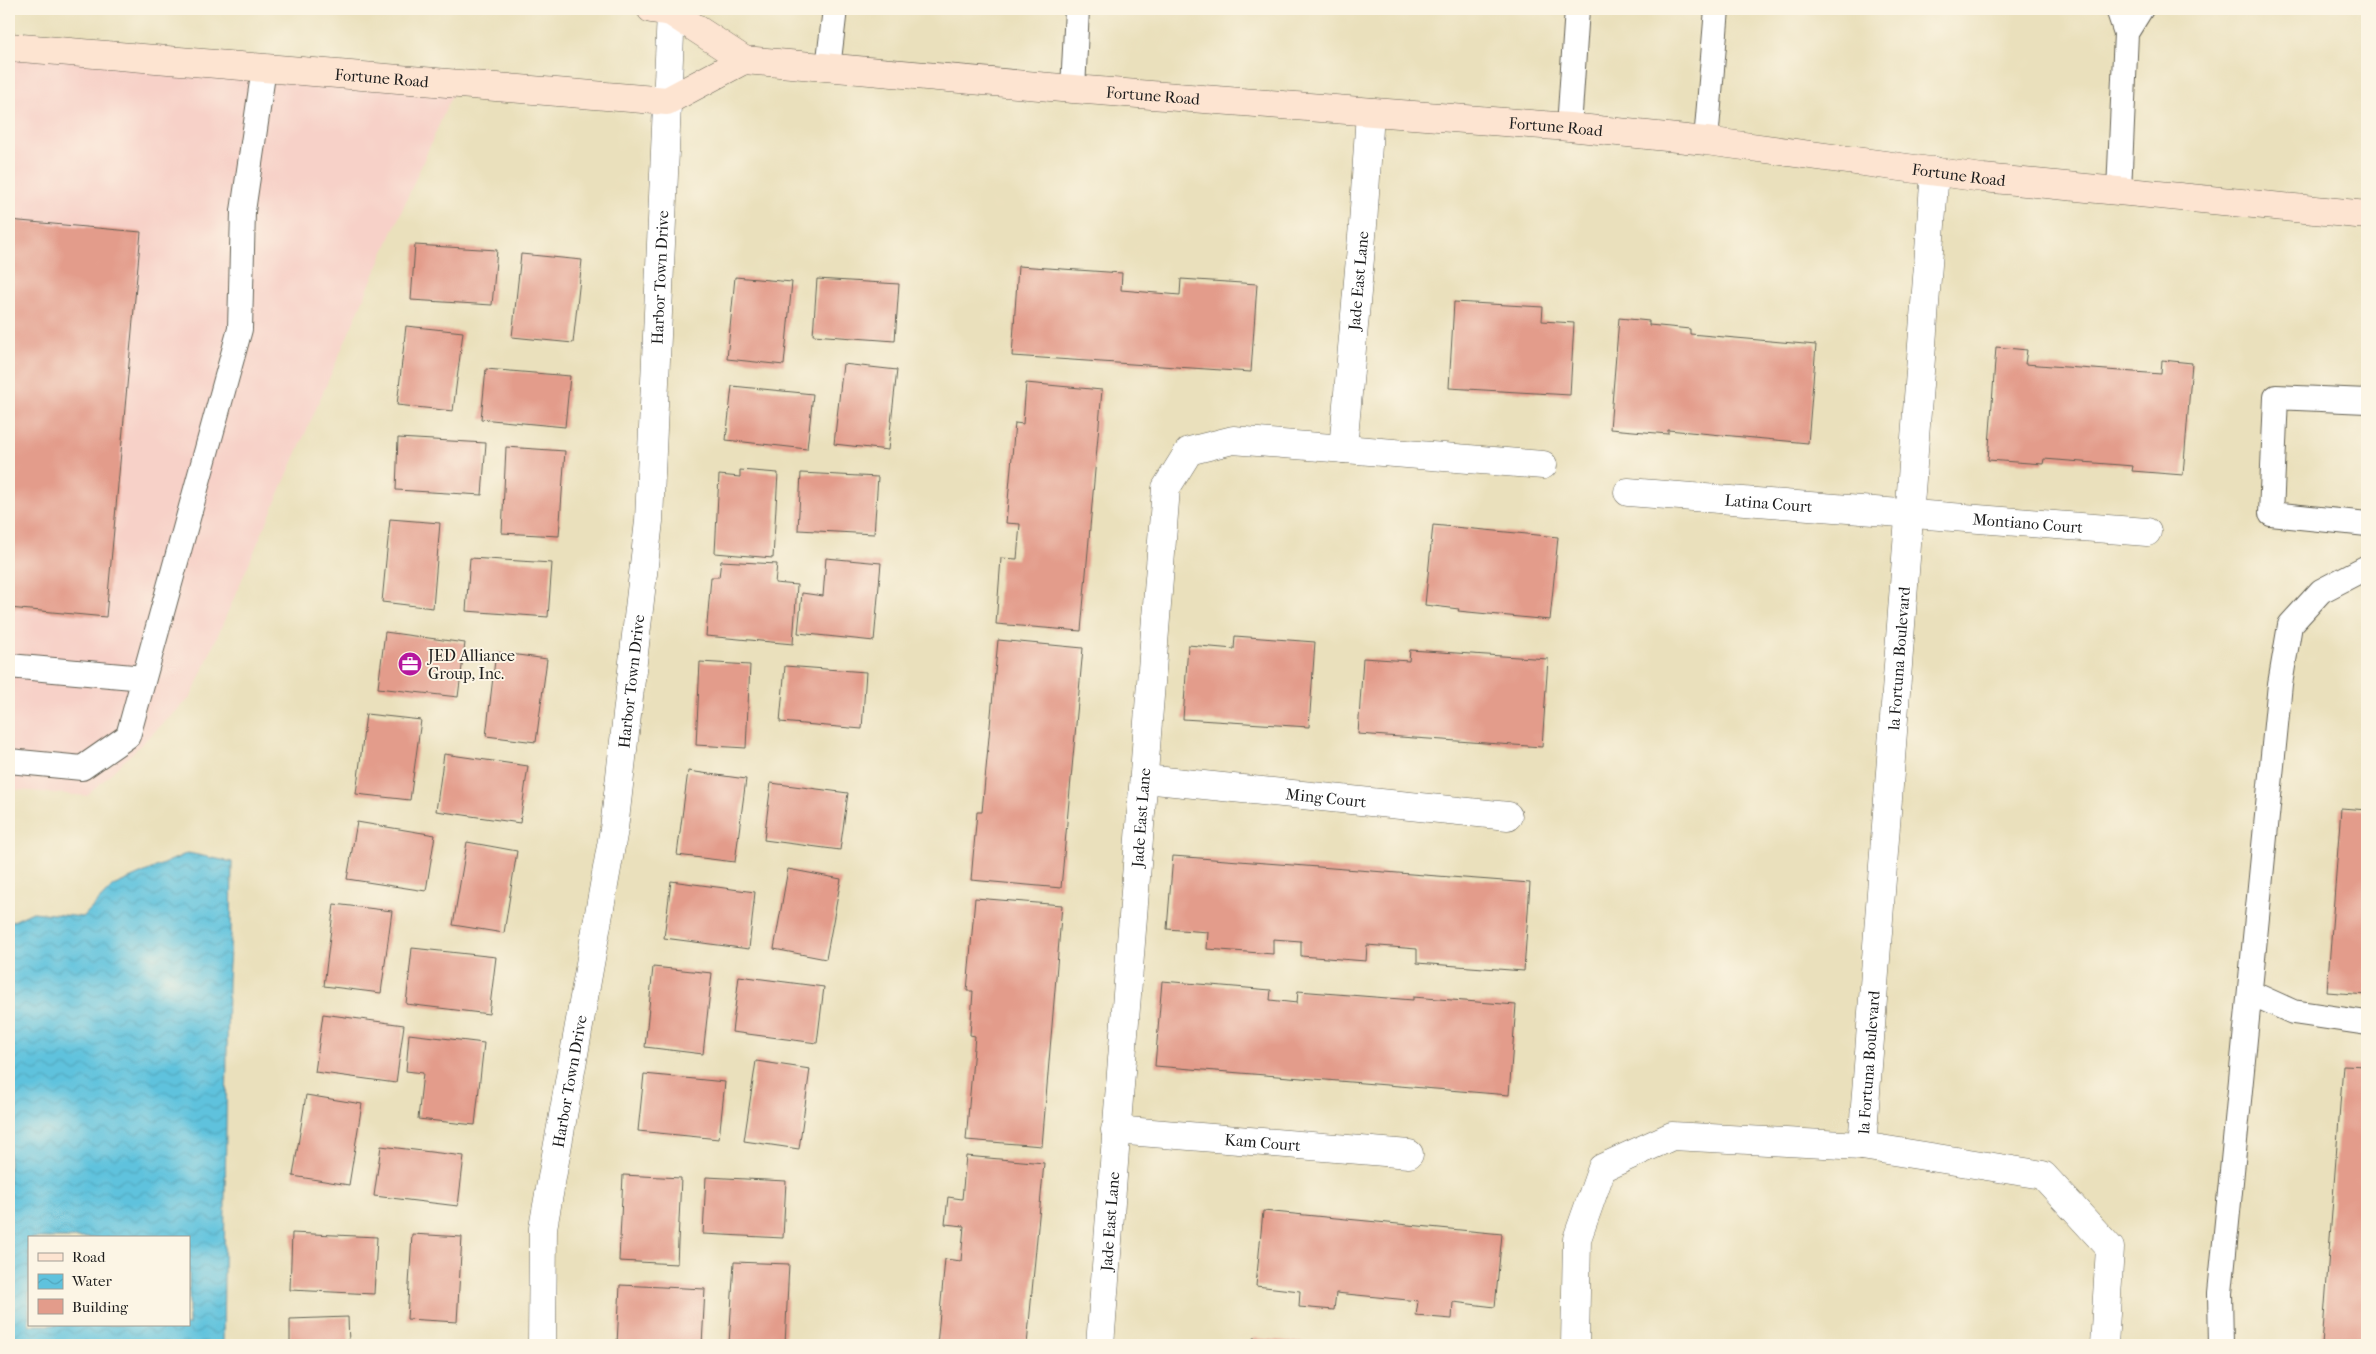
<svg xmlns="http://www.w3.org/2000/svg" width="2376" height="1354" viewBox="0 0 2376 1354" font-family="'IM FELL French Canon',serif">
  <defs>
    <pattern id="water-waves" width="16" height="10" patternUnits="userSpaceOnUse" patternTransform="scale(1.25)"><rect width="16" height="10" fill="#5fc2dd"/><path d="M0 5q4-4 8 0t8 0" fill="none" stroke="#52a6bd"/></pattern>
  </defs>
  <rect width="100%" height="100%" fill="#fcf5e5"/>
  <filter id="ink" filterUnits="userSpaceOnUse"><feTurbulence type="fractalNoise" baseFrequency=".02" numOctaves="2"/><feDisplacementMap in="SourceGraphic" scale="10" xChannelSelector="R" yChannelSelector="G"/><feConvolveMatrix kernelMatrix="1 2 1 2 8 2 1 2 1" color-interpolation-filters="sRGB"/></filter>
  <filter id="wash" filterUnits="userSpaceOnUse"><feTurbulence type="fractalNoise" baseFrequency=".0096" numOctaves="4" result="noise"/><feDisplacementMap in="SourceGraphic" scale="20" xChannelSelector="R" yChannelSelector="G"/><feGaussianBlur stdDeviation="1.12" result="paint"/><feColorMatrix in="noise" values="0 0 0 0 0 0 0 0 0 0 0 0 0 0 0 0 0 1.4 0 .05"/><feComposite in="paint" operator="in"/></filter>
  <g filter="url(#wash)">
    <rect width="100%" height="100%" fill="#eae0bc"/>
    <path fill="#f7d1c8" d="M 9,45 L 458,81 L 191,697 L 87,796 L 9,789 Z"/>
    <path fill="url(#water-waves)" stroke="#3e6f7c" fill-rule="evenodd" d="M 188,853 L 232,862 L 231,935 L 228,979 L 223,1345 L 9,1345 L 9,923 L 33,912 L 83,917 L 113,886 ZM 29,1238 L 189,1238 L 189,1325 L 29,1325 Z"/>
    <g id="blocks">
      <path fill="#e39c8b" d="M 9,220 L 141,232 L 106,617 L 9,608 Z
        M 415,245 L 497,250 L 492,305 L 411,300 Z
        M 521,254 L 582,260 L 573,343 L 512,337 Z
        M 1018,266 L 1122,273 L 1121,290 L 1180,295 L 1181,279 L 1257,284 L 1251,372 L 1012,356 Z
        M 735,277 L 792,282 L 784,365 L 727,359 Z
        M 817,279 L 899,284 L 895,341 L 813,335 Z
        M 1454,302 L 1543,307 L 1542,321 L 1574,323 L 1570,395 L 1449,388 Z
        M 1619,318 L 1649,321 L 1649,325 L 1690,329 L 1690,334 L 1816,345 L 1808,443 L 1668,430 L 1668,434 L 1610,429 Z
        M 406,326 L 463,332 L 453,411 L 397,405 Z
        M 1996,347 L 2027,350 L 2025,364 L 2161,374 L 2162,360 L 2192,363 L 2183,475 L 2132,471 L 2133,466 L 2044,459 L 2043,464 L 1988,460 Z
        M 843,364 L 897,370 L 888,450 L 834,444 Z
        M 486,369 L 570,376 L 565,427 L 481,419 Z
        M 1026,383 L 1102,390 L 1081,631 L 996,624 L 1001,558 L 1017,559 L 1020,524 L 1006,523 L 1015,423 L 1023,424 Z
        M 732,386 L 813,394 L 807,449 L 726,440 Z
        M 398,438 L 486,443 L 482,495 L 396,490 Z
        M 506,447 L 565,451 L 559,536 L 502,533 Z
        M 740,470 L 778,473 L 773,558 L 715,553 L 719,475 L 740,477 Z
        M 801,473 L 878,477 L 874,534 L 798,530 Z
        M 390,519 L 440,523 L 433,608 L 382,602 Z
        M 1433,525 L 1558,537 L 1550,620 L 1458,611 L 1459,609 L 1425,605 Z
        M 470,558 L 552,563 L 548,617 L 466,611 Z
        M 826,558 L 881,563 L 874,641 L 798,633 L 802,593 L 823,596 Z
        M 721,561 L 777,564 L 775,583 L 797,585 L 793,644 L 706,636 L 711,577 L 719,577 Z
        M 385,632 L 465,643 L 458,697 L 378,688 Z
        M 1235,636 L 1315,642 L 1309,727 L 1183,719 L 1188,645 L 1234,649 Z
        M 998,640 L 1083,648 L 1061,888 L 971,880 L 977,812 L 982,812 Z
        M 1410,650 L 1548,659 L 1542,747 L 1358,734 L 1363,658 L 1409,661 Z
        M 496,652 L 547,659 L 536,742 L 486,736 Z
        M 700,662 L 750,665 L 746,748 L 696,745 Z
        M 785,666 L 866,672 L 862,729 L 780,722 Z
        M 366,714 L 421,720 L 410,800 L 356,794 Z
        M 444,754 L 528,766 L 520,823 L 436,811 Z
        M 688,771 L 746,779 L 735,862 L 677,855 Z
        M 771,783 L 848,793 L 840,850 L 764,840 Z
        M 2341,808 L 2367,810 L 2367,995 L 2327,992 Z
        M 357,822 L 435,835 L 426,891 L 347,879 Z
        M 467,842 L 517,851 L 504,933 L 453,925 Z
        M 1173,856 L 1530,883 L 1524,971 L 1417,963 L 1417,949 L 1367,945 L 1366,961 L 1301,956 L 1301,941 L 1273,939 L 1273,954 L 1207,949 L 1208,932 L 1167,929 Z
        M 788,869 L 841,879 L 826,959 L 774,949 Z
        M 671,881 L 755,892 L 749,949 L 664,938 Z
        M 975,898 L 1062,905 L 1042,1146 L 966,1140 L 975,1036 L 970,1035 L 973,991 L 967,991 Z
        M 334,904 L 392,911 L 381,993 L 324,986 Z
        M 412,948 L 496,957 L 489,1014 L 406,1004 Z
        M 653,967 L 712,973 L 703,1054 L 645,1047 Z
        M 739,976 L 824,987 L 817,1043 L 732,1032 Z
        M 1162,981 L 1271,990 L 1270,1000 L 1297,1003 L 1298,991 L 1413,1000 L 1413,997 L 1516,1005 L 1509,1095 L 1155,1066 Z
        M 323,1014 L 404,1025 L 396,1083 L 315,1072 Z
        M 409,1034 L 484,1043 L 475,1125 L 418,1119 L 423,1073 L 406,1071 Z
        M 756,1061 L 810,1069 L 799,1149 L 744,1141 Z
        M 2343,1065 L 2367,1066 L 2367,1345 L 2322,1345 Z
        M 644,1074 L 725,1082 L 719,1139 L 638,1131 Z
        M 306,1095 L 362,1104 L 349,1185 L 293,1176 Z
        M 381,1146 L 464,1156 L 458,1206 L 374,1196 Z
        M 966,1156 L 1044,1163 L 1027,1345 L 937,1345 L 945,1259 L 961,1261 L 964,1226 L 945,1224 L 948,1197 L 962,1199 Z
        M 623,1175 L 681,1178 L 677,1264 L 619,1261 Z
        M 706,1177 L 786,1181 L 783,1238 L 703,1234 Z
        M 1263,1211 L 1502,1234 L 1495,1307 L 1453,1302 L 1452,1319 L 1416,1316 L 1418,1301 L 1336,1293 L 1334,1310 L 1299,1307 L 1300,1291 L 1256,1286 Z
        M 292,1233 L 377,1237 L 374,1294 L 290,1290 Z
        M 412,1234 L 462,1237 L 457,1322 L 407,1319 Z
        M 734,1262 L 789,1264 L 785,1345 L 729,1344 Z
        M 620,1285 L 705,1289 L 702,1345 L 617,1344 Z
        M 348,1317 L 349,1345 L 290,1345 L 290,1319 Z
        M 1253,1338 L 1320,1344 L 1320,1345 L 1252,1345 Z"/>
    </g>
  </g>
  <g filter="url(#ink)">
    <use href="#blocks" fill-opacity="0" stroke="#646154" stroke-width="1"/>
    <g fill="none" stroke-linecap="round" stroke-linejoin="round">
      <defs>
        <path id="lane" d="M 2118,9 L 2126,33
          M 828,68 L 835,9
          M 1073,89 L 1077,9
          M 1569,127 L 1577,9
          M 1706,141 L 1717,9
          M 2119,191 L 2126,33 L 2141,9
          M 2367,401 L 2276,397 L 2271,514 L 2367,524
          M 9,666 L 144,678
          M 9,761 L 82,768 L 128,736 L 240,329 L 243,211 L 264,68
          M 2251,993 L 2293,1012 L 2367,1023
          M 2221,1345 L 2220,1293 L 2280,684 L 2290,625 L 2321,591 L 2367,567"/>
        <g id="street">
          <path id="s1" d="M 1343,449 L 1363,225 L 1370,112"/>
          <path id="s2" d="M 1628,492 L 2147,532"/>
          <path id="s3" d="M 1145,779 L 1508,816"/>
          <path id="s4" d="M 1115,1130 L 1409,1154"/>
          <path id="s5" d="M 1862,1146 L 1935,171"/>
          <path id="s6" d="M 542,1345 L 543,1228 L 614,829 L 649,521 L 671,12"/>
          <path id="s7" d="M 1100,1345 L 1166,488 L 1189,451 L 1233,440 L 1543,465"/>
          <path d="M 1575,1345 L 1577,1239 L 1602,1168 L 1672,1136 L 1862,1146 L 2043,1175 L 2110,1248 L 2104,1345"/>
        </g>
        <g id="secondary">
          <path id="s8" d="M 651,9 L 671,12 L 744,60 L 1073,89 L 1569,127 L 1706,141 L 1983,178 L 2367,215"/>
          <path id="s9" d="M 9,47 L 667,101 L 744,60"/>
        </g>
      </defs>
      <use href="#lane" stroke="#646154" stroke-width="26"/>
      <use href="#street" stroke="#646154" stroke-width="29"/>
      <use href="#secondary" stroke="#646154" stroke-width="29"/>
      <use href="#lane" stroke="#fff" stroke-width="24"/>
      <use href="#street" stroke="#fff" stroke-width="28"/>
      <use href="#secondary" stroke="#fde4d1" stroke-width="28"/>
    </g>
  </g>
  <defs>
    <symbol id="office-disc" viewBox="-11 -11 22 22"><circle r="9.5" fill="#b5179e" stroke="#fcf5e5"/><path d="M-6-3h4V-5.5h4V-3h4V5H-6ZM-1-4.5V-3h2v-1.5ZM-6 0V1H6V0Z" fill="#fff"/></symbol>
  </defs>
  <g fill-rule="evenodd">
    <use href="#office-disc" x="396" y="650" width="28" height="28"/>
  </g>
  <g text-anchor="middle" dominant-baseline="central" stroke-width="4" stroke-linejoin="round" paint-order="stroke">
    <g font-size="16" fill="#1c1c1c" stroke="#fcf5e5">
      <text stroke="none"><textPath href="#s9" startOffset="374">Fortune Road</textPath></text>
      <text stroke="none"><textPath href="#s8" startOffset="518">Fortune Road</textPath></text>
      <text stroke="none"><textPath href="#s8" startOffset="922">Fortune Road</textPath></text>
      <text stroke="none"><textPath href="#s8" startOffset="1328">Fortune Road</textPath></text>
      <text stroke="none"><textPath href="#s6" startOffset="1076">Harbor Town Drive</textPath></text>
      <text stroke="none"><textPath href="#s1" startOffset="169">Jade East Lane</textPath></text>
      <text stroke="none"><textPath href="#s2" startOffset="141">Latina Court</textPath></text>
      <text stroke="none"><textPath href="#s2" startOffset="401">Montiano Court</textPath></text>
      <text stroke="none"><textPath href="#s5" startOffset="489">la Fortuna Boulevard</textPath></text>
      <text stroke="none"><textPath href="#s6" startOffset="671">Harbor Town Drive</textPath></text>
      <text stroke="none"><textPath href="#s3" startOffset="182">Ming Court</textPath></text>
      <text stroke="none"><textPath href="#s7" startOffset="529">Jade East Lane</textPath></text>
      <text stroke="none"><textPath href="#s5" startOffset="84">la Fortuna Boulevard</textPath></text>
      <text stroke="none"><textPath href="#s6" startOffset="266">Harbor Town Drive</textPath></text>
      <text stroke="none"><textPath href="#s4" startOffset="148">Kam Court</textPath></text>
      <text stroke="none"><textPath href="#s7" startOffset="124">Jade East Lane</textPath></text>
    </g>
    <g font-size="16" fill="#1c1c1c" stroke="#fcf5e5" text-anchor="start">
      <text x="428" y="655">JED Alliance<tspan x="428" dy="18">Group, Inc.</tspan></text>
    </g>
  </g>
  <rect width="2376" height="1354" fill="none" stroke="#fcf5e5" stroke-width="30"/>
  <rect x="28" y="1236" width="162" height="90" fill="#fcf5e5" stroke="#a29e95"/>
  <rect x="38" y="1253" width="25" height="8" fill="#fde4d1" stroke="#a29e95"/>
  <text x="72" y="1262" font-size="15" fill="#1c1c1c">Road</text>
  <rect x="38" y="1274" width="25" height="15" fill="url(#water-waves)" stroke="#a29e95"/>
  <text x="72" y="1286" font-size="15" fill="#1c1c1c">Water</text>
  <rect x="38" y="1299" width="25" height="15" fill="#e39c8b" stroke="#a29e95"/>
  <text x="72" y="1312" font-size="15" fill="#1c1c1c">Building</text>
</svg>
